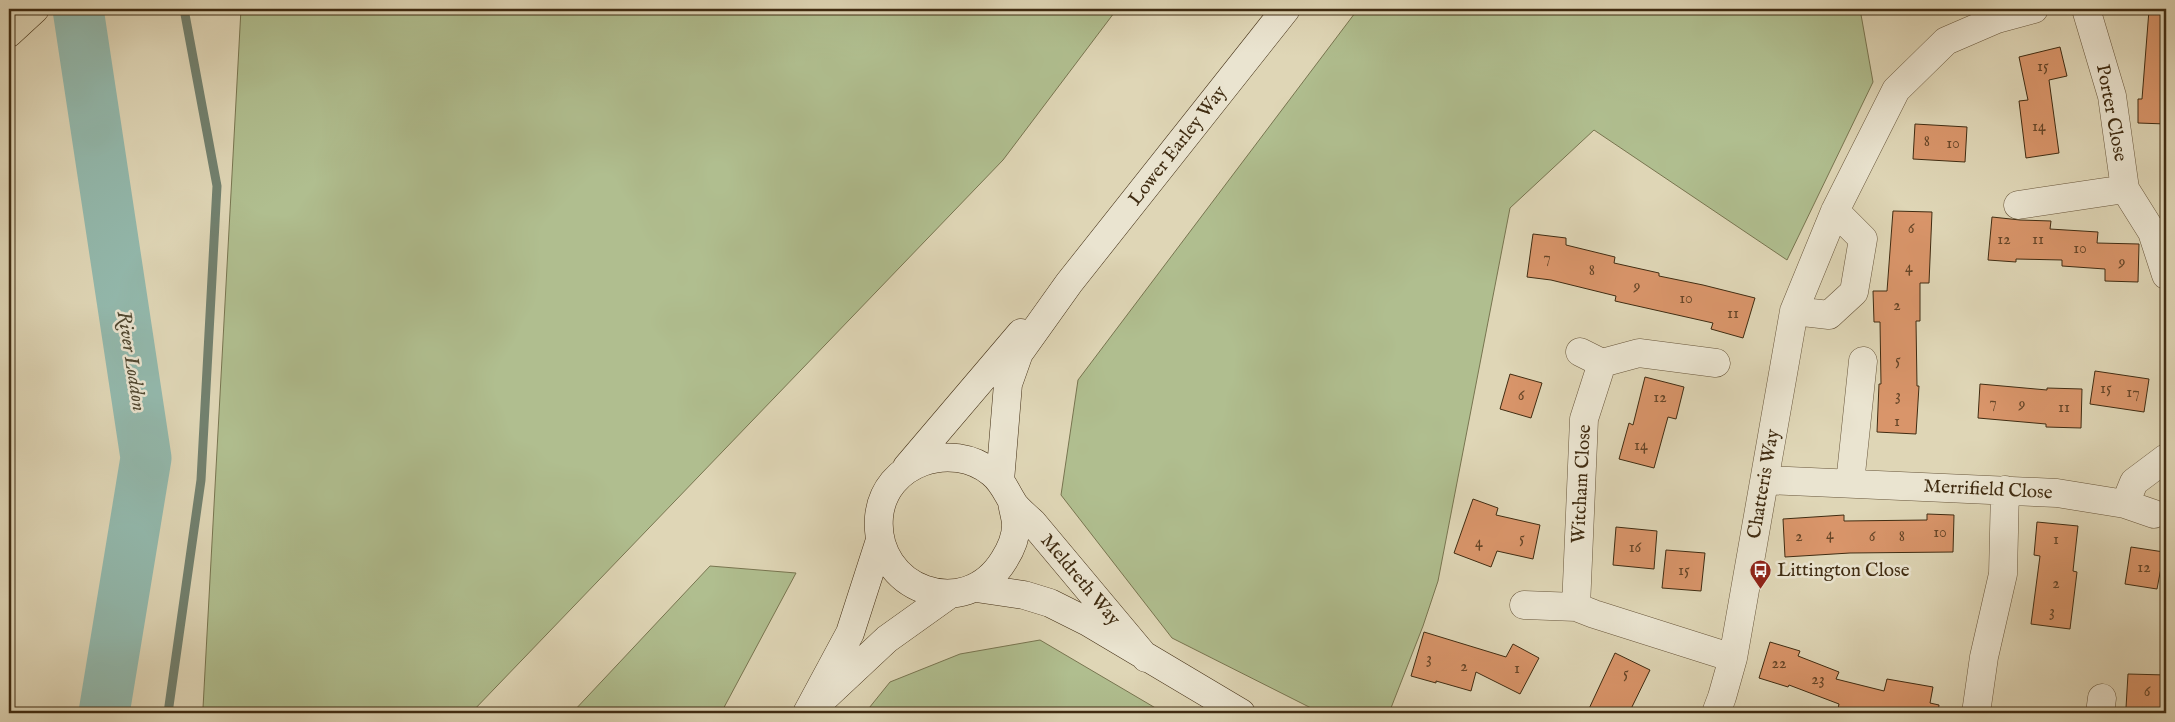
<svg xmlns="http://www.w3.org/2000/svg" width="2175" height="722" viewBox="0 0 2175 722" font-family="'IM FELL English',serif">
  <rect width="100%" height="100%" fill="#dfd6b6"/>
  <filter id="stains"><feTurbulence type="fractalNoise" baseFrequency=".004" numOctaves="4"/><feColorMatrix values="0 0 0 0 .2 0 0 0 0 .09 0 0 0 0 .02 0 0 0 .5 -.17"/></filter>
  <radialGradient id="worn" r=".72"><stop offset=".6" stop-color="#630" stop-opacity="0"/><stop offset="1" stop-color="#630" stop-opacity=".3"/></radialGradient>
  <path fill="#b0be8f" stroke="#787550" d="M 241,9 L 1117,9 L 1003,160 L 471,713 L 204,713 L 203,708 Z
    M 1358,9 L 1860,9 L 1873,82 L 1787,260 L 1594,130 L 1510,208 L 1438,581 L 1423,626 L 1389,713 L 1321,713 L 1172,638 L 1061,495 L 1078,380 Z
    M 710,566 L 796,573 L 721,713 L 572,713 Z
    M 1040,640 L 1164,713 L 865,713 L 890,682 L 960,654 Z"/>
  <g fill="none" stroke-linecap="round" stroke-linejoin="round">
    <path stroke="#72816f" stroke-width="9" d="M 168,713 L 201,480 L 217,186 L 184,9"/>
    <path stroke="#93b9ad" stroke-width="51" d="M 78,9 L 146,458 L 104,713"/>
  </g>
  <path fill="#d9956a" stroke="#402c12" d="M 2149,10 L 2166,10 L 2166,124 L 2138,123 L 2138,99 L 2142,99 Z
    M 2060,47 L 2067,76 L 2049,80 L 2059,153 L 2026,158 L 2019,101 L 2028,100 L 2019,57 Z
    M 1915,124 L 1967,127 L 1965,162 L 1913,159 Z
    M 1893,211 L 1932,212 L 1929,283 L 1920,283 L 1920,321 L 1916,321 L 1917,386 L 1919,386 L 1916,434 L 1877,432 L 1879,384 L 1881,384 L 1880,322 L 1874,322 L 1873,291 L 1887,291 Z
    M 1992,217 L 2020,220 L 2051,221 L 2050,229 L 2098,232 L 2097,243 L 2139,244 L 2138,282 L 2105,281 L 2105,269 L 2062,266 L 2062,260 L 2016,259 L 2016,262 L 1988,260 Z
    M 1533,234 L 1566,238 L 1566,245 L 1615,257 L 1614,263 L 1659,273 L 1659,276 L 1703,285 L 1755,298 L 1743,338 L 1711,329 L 1713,323 L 1615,301 L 1616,296 L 1551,280 L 1527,277 Z
    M 2095,371 L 2149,379 L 2144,412 L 2090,404 Z
    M 1510,374 L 1542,383 L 1531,418 L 1500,409 Z
    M 1645,377 L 1684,387 L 1676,419 L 1668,417 L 1654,468 L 1619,459 L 1629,423 L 1633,425 Z
    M 1980,384 L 2047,390 L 2047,388 L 2082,389 L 2081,428 L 2046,427 L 2046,424 L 1978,418 Z
    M 1473,499 L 1498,508 L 1496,515 L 1540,525 L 1533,559 L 1497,551 L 1491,567 L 1454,553 Z
    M 1927,514 L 1954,515 L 1953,552 L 1850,553 L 1785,557 L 1783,519 L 1844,515 L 1844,521 L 1927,520 Z
    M 2037,522 L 2078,526 L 2073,571 L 2077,572 L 2070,629 L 2031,624 L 2040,556 L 2034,555 Z
    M 1616,527 L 1657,531 L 1654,569 L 1613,565 Z
    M 2131,547 L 2164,552 L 2157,589 L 2125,584 Z
    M 1666,550 L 1705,553 L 1701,591 L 1662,588 Z
    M 1424,632 L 1506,657 L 1513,644 L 1539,658 L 1520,694 L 1476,672 L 1471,691 L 1436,681 L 1436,683 L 1411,676 Z
    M 1770,642 L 1800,651 L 1798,656 L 1839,672 L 1836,679 L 1884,691 L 1887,679 L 1933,687 L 1930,703 L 1939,705 L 1938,713 L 1837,713 L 1839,704 L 1789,685 L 1788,687 L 1759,678 Z
    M 1615,653 L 1650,670 L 1629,713 L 1587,713 Z
    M 2128,674 L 2166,675 L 2166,709 L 2126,708 Z"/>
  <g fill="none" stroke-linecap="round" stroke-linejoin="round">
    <defs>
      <path id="street" d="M 2086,9 L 2112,96 L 2125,189 L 2152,232 L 2166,275
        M 2018,205 L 2125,189
        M 1794,311 L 1829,315 L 1854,292 L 1863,239 L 1835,211
        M 1580,352 L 1602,363
        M 1765,480 L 2057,493 L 2125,504 L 2154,514
        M 1850,483 L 1863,361
        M 2125,504 L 2134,482 L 2166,458
        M 1524,605 L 1576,607 L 1594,614 L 1733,658
        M 1576,607 L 1584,419 L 1602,363 L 1639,353 L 1716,363
        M 1716,713 L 1722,697 L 1733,658 L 1794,311 L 1835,211 L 1896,90 L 1946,41 L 1997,19 L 2034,9
        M 1976,713 L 1984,657 L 2003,574 L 2005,490
        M 2100,713 L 2102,698"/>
      <path id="secondary" d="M 907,467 L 1021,333
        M 1000,481 L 1008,384 L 1019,353 L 1069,283 L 1286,9
        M 1012,502 C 1013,510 1016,518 1016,525 C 1016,538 1011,549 1004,560 C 965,624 873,589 879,517 C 884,462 952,440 992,473 C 1002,481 1006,491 1012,501 C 1016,509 1026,516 1033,523 L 1146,658
        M 976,588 L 1024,595 L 1050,603 L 1088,622 L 1241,713
        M 824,698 L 887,639 L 950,594
        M 807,713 L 850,633 L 880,540"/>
      <path id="highway" d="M 9,33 L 35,9"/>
    </defs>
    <use href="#street" stroke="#68563b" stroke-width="29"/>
    <use href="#secondary" stroke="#402c12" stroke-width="29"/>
    <use href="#highway" stroke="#402c12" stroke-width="29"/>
    <use href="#street" stroke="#eae4d0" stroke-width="28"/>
    <use href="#secondary" stroke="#eae4d0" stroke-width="28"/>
    <use href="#highway" stroke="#dfd6b6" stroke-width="28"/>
  </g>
  <defs>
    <symbol id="bus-pin" viewBox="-11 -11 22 30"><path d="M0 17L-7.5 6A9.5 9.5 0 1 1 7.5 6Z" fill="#8f2418" stroke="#eae4d0"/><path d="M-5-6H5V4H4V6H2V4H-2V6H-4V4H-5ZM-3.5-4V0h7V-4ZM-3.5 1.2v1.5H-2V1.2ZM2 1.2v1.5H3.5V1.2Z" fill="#fff"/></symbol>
  </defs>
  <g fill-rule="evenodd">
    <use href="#bus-pin" x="1748" y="558" width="25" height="34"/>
  </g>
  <g text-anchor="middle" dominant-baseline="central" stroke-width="5" stroke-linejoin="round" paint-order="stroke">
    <g font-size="16" fill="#664628">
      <text x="2043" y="67">15</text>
      <text x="2039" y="127">14</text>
      <text x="1927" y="142">8</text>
      <text x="1953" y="144">10</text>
      <text x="1911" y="229">6</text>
      <text x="2004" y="240">12</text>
      <text x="2038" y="240">11</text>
      <text x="2080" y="249">10</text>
      <text x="1547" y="258">7</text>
      <text x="2122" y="263">9</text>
      <text x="1909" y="268">4</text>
      <text x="1592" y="271">8</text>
      <text x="1637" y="287">9</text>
      <text x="1686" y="299">10</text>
      <text x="1897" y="306">2</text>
      <text x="1733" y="314">11</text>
      <text x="1898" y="361">5</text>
      <text x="2106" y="389">15</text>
      <text x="2133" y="393">17</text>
      <text x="1521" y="396">6</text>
      <text x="1898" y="396">3</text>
      <text x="1660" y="398">12</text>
      <text x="1993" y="403">7</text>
      <text x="2022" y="405">9</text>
      <text x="2064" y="408">11</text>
      <text x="1897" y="422">1</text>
      <text x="1641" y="446">14</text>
      <text x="1940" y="533">10</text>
      <text x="1830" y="535">4</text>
      <text x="1799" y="537">2</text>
      <text x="1872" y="537">6</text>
      <text x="1902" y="537">8</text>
      <text x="1522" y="539">5</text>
      <text x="2056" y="540">1</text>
      <text x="1479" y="543">4</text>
      <text x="1635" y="548">16</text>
      <text x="2144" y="568">12</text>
      <text x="1684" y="571">15</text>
      <text x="2056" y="584">2</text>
      <text x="2052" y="612">3</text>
      <text x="1429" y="659">3</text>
      <text x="1779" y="664">22</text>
      <text x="1464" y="667">2</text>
      <text x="1517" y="669">1</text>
      <text x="1626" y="674">5</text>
      <text x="1818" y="680">23</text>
      <text x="2147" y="692">6</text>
    </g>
    <g font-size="19" fill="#402c12" stroke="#eae4d0">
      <text transform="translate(2111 113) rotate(79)">Porter Close</text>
      <text transform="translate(1178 146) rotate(-52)">Lower Earley Way</text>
      <text transform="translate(1582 484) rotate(-87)">Witcham Close</text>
      <text transform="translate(1764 484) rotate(-80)">Chatteris Way</text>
      <text transform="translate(1988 490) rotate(3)">Merrifield Close</text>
      <text transform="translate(1080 580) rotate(50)">Meldreth Way</text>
    </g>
    <g font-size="19" fill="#402c12" stroke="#eae4d0" text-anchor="start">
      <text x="1777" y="571">Littington Close</text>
    </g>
    <g font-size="20" font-style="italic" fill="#514831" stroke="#eae4d0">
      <text transform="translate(131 361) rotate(81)">River Loddon</text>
    </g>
  </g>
  <rect width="2175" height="722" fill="none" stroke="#dfd6b6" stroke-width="30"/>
  <rect x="10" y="10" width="2155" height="702" fill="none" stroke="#402c12" stroke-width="2.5"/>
  <rect x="15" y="15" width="2145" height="692" fill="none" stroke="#402c12"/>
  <rect width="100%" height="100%" filter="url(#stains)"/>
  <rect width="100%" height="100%" fill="url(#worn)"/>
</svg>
